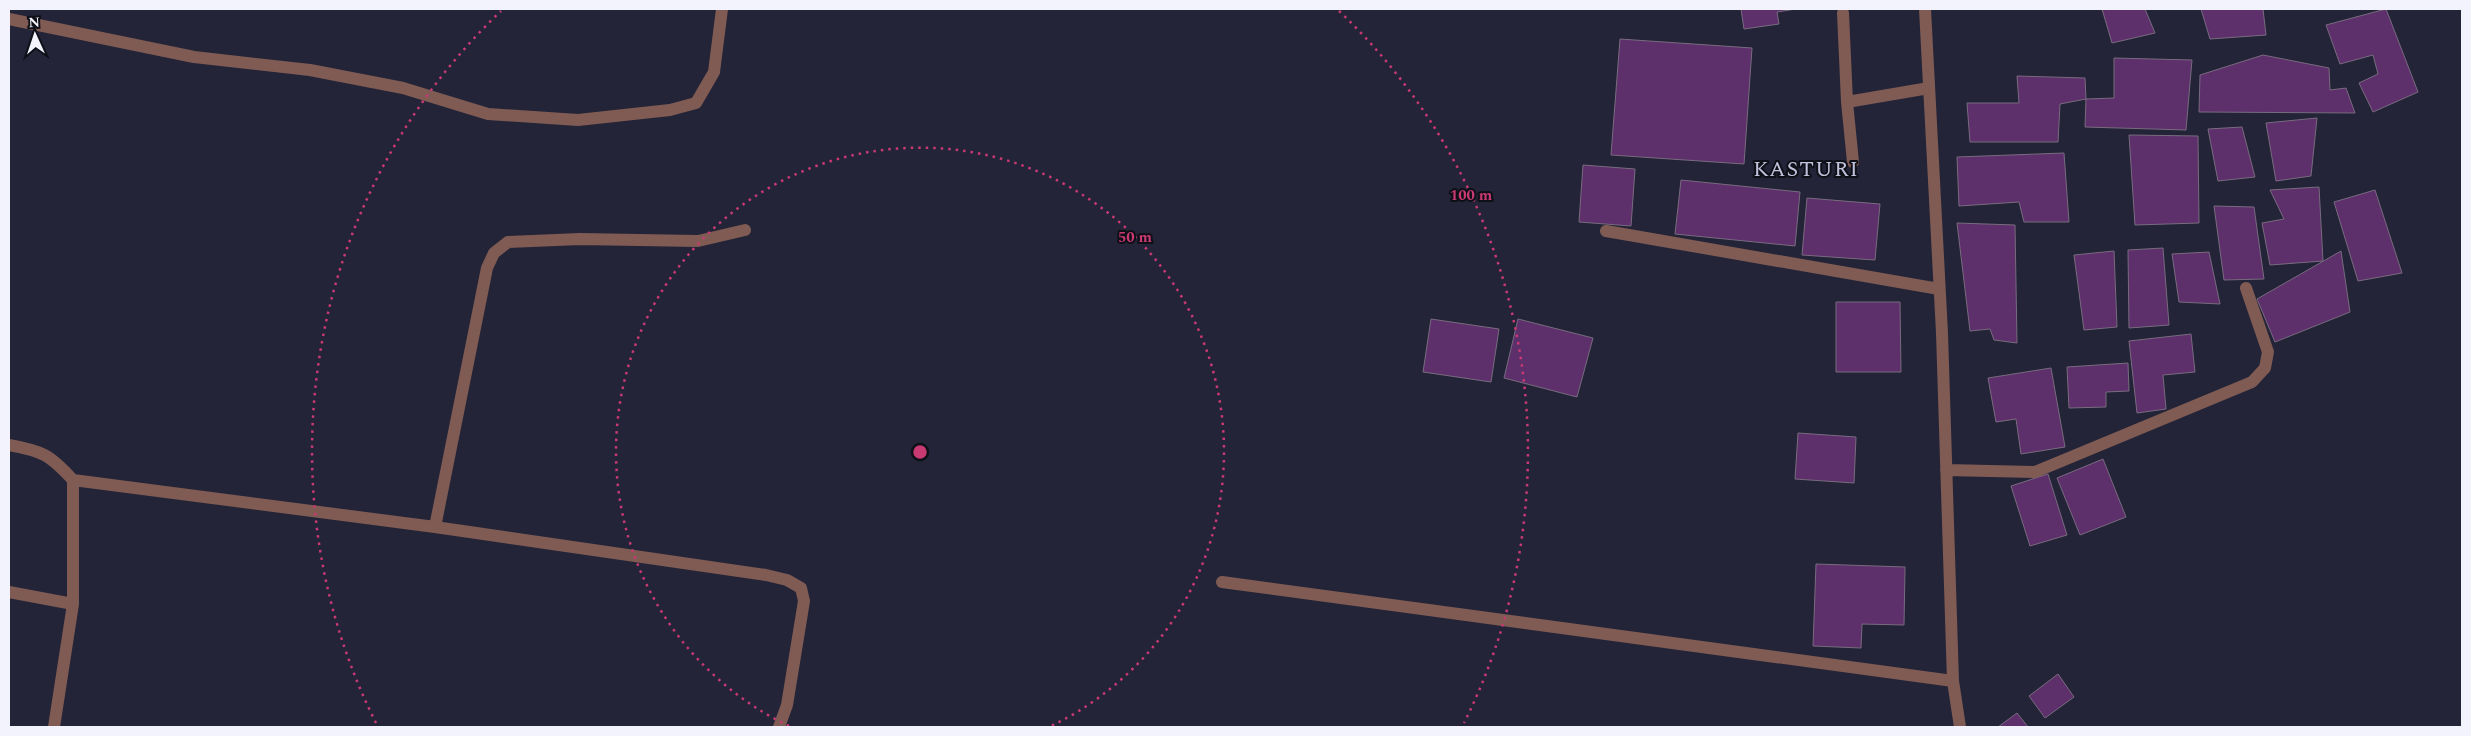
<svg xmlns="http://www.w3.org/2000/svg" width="2471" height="736" font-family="Spectral,serif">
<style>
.building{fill:#5d306c;stroke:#796b7f}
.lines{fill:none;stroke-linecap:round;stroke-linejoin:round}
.lane{stroke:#7f5b54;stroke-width:12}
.street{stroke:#7f5b54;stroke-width:12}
.ring{fill:none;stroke:#c93973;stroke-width:2.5;stroke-dasharray:2.5 5}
.labels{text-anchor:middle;stroke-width:4;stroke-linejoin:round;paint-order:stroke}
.quarter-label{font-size:22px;letter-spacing:1px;fill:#c1c3dc;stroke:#0e0f17}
.centre{fill:#c93973;stroke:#0e0f17;stroke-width:2.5}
.ring-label{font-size:15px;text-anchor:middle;font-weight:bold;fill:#c93973;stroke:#0e0f17;stroke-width:4;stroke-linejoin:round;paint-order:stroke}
</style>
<rect width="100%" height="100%" fill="#232437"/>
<path class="building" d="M1741,9H1796L1777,12L1779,24L1744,29Z
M2102,9H2145L2155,33L2112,43Z
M2201,9H2263L2266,35L2210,39Z
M2386,9L2418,92L2373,112L2359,83L2378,74L2373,55L2340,64L2326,25Z
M1620,39L1752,48L1744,164L1611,155Z
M2263,55L2329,68L2330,90L2346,88L2355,113L2199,112L2200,75Z
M2114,58L2192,60L2186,130L2085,127L2086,99L2114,98Z
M2017,76L2085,78L2086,99L2060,104L2058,142H1970L1967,103H2019Z
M2317,118L2311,176L2276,181L2266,123Z
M2242,127L2255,177L2218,181L2208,129Z
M2129,135L2198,136L2199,223L2135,225Z
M2064,153L2069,222H2024L2019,202L1959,206L1957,157Z
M1583,165L1635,169L1631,226L1579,222Z
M1681,180L1800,192L1795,246L1675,234Z
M2319,187L2323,261L2270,265L2262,223L2284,219L2270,190Z
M2375,190L2402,273L2358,281L2334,202Z
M1807,198L1880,204L1875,260L1802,255Z
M2214,206L2254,207L2264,279L2224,280Z
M1957,223L2015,225L2017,343L1994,340L1990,329L1970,331Z
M2163,248L2169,325L2129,328L2128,250Z
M2114,251L2117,327L2084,330L2074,255Z
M2341,251L2350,312L2275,342L2257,299Z
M2209,252L2220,304L2179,302L2172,254Z
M1836,302H1900L1901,372H1836Z
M1431,319L1499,329L1491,382L1423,372Z
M1518,319L1593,338L1577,397L1504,378Z
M2191,334L2195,372L2163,375L2166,409L2137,413L2129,341Z
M2128,363L2129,391L2106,392V407L2069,408L2067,367Z
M2051,368L2065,447L2021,454L2016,419L1996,422L1988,378Z
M1798,433L1856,437L1854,483L1795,479Z
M2103,459L2126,517L2080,535L2057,478Z
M2048,474L2067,535L2030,546L2011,486Z
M1816,564L1905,567L1904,625L1862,624L1861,648L1813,646Z
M2058,674L2074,697L2045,718L2029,696Z
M2017,713L2028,727H1998Z"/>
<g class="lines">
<path class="lane" d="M1843,13L1847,102L1929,88
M1847,102L1853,162"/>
<path class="street" d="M1925,9L1942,333L1953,681L1960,727
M9,19L194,57L310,70L403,88L488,114L578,120L670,110L696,103L714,72L722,9
M1606,231L1939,289
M9,445C43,451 50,455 73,480V604L54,727
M1946,470L2035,472L2252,382L2265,368L2268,352L2246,288
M73,480L435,527L766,575L787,580L801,588L804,601L787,705L779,727
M435,527L487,268L494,253L508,242L580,239L698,241L745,230
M1222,582L1953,681
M9,592L73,604"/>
</g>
<g class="ring">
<path d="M789 726A304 304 0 1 1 1051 726"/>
<path d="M376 723A608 608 0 0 1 501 11M1339 11A608 608 0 0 1 1464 723"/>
</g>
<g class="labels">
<g class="quarter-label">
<text x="1806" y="176">KASTURI</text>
</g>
</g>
<circle cx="920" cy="452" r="8" class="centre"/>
<g class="ring-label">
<text x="1471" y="200">100 m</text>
<text x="1135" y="242">50 m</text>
</g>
<rect width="2471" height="736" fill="none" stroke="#f2f3fd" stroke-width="20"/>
<g transform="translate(35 35) rotate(357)" stroke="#0e0f17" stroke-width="4" paint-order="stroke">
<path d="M0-4L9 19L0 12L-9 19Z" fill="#f2f3fd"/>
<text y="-8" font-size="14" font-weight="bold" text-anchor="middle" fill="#f2f3fd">N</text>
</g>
</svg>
